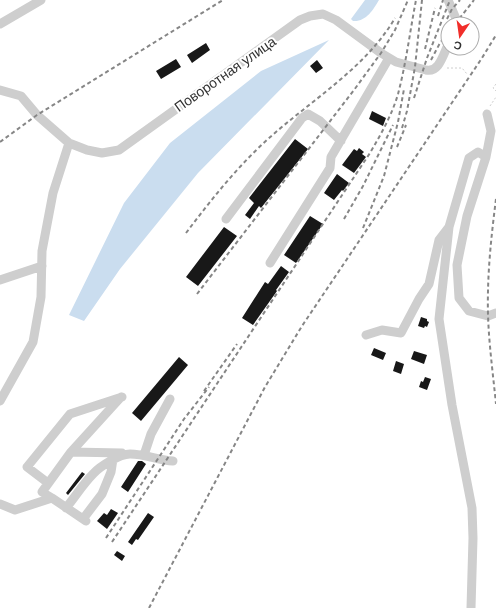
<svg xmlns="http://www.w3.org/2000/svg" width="496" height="608" font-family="Helvetica,sans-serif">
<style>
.water{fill:#caddef}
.building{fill:#181818}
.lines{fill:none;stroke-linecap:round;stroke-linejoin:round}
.path{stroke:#cecece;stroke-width:1;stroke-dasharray:2 2;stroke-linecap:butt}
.minor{stroke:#cecece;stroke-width:9}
.rail{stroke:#868686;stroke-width:2;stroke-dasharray:4 3;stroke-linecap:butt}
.labels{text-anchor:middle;stroke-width:4;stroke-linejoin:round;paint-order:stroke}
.street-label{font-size:14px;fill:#313131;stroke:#fff}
</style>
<rect width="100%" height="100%" fill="#fff"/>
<path class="water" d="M365,0H379C373,10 366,22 353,21L351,19Z
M329,40L198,173L120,269L84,321L69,315L124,203L170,143L261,71Z"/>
<path class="building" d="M206,43L210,50L192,63L187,55Z
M176,59L181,67L161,79L156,71Z
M317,60L323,68L316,73L310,66Z
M372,111L386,118L383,126L369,119Z
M295,139L308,149L261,208L259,206L250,219L245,215L254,203L249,198Z
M359,148L364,152L362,154L366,157L354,173L342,165L354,149L357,151Z
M337,174L349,183L343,191L342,190L334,200L324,193Z
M310,216L323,224L296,263L284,255Z
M224,227L237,236L198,286L186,277Z
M281,266L289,272L276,290L277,291L253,325L242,318L265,282L268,284Z
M421,317L427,319V321L429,322L427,327L425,326L424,328L418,326Z
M374,348L386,353L383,360L371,355Z
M414,351L427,355L424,364L411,359Z
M179,357L188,365L141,421L132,413Z
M396,361L404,364L401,374L393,371Z
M425,377L431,379L427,390L419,387L421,381L423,382Z
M138,461H142L146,464L128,492L121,487Z
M82,472L85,474L68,495L66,493Z
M111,509L118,513L107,529L97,521L104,513L107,515Z
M148,513L154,517L138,540L136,539L132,545L128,542Z
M117,551L125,556L122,561L114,555Z"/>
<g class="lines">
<path class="path" d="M447,68H462L467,74
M496,84L493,88L496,91
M490,106L496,97"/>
<path class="minor" d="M448,0L457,21V24
M0,24L41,0
M0,90L21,96L37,115L69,143L87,150L102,153L119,150L300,20L310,16L323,14L336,20L381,53L396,62L426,70C439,73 443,55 448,45
M486,157L491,131L487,114
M226,219L302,118L308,114L320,121L341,141
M270,263L330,168L331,157L389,58
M0,280L42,266
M366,335L382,330L401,333L419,299L429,284L439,240L449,227
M0,401L33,342L41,297L42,251L53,193L69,143
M71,452L121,397
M144,455L151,434L170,399
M48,483L27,467L70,414L122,397
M52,498L42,492L71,452L122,453
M0,504L15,510L52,498L86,521
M66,508C75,497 83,484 93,474C100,466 120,454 130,454C145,454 158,460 173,461
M83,519L102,494L111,472L113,459
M471,608L473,538L472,508L452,405L439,319L449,227L469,158L478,152L486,157L467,216L457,265L459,298L469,311L488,316L496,313"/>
<path class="rail" d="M438,16L443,0
M447,19L452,9L460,0
M455,24L474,0
M425,49L435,8
M431,60L440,43L448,33
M414,98L427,58L450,0
M402,128L407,111L415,67L422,0
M0,142L37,115L223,0
M397,147L406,125
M496,199C491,238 487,276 488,315C489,345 493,374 496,404
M344,219L363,186L393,125
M363,228L384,176L398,122L404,89
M186,233C211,200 237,167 268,139C310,101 366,68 395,18
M197,294L354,90L381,53L395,30L408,0
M204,391L237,344
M106,538L184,419L209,387
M112,542L370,153C381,134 392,115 398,94C406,64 410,31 416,0
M149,608L265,387L302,326L482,58L496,35"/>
</g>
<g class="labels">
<g class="street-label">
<text transform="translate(225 74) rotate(-35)" y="5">Поворотная улица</text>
</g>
</g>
<g transform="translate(460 36) rotate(193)"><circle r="19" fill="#ffffff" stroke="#adadad"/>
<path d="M0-3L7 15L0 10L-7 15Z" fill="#f12e2a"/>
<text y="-6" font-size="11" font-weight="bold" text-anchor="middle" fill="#313131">С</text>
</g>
</svg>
